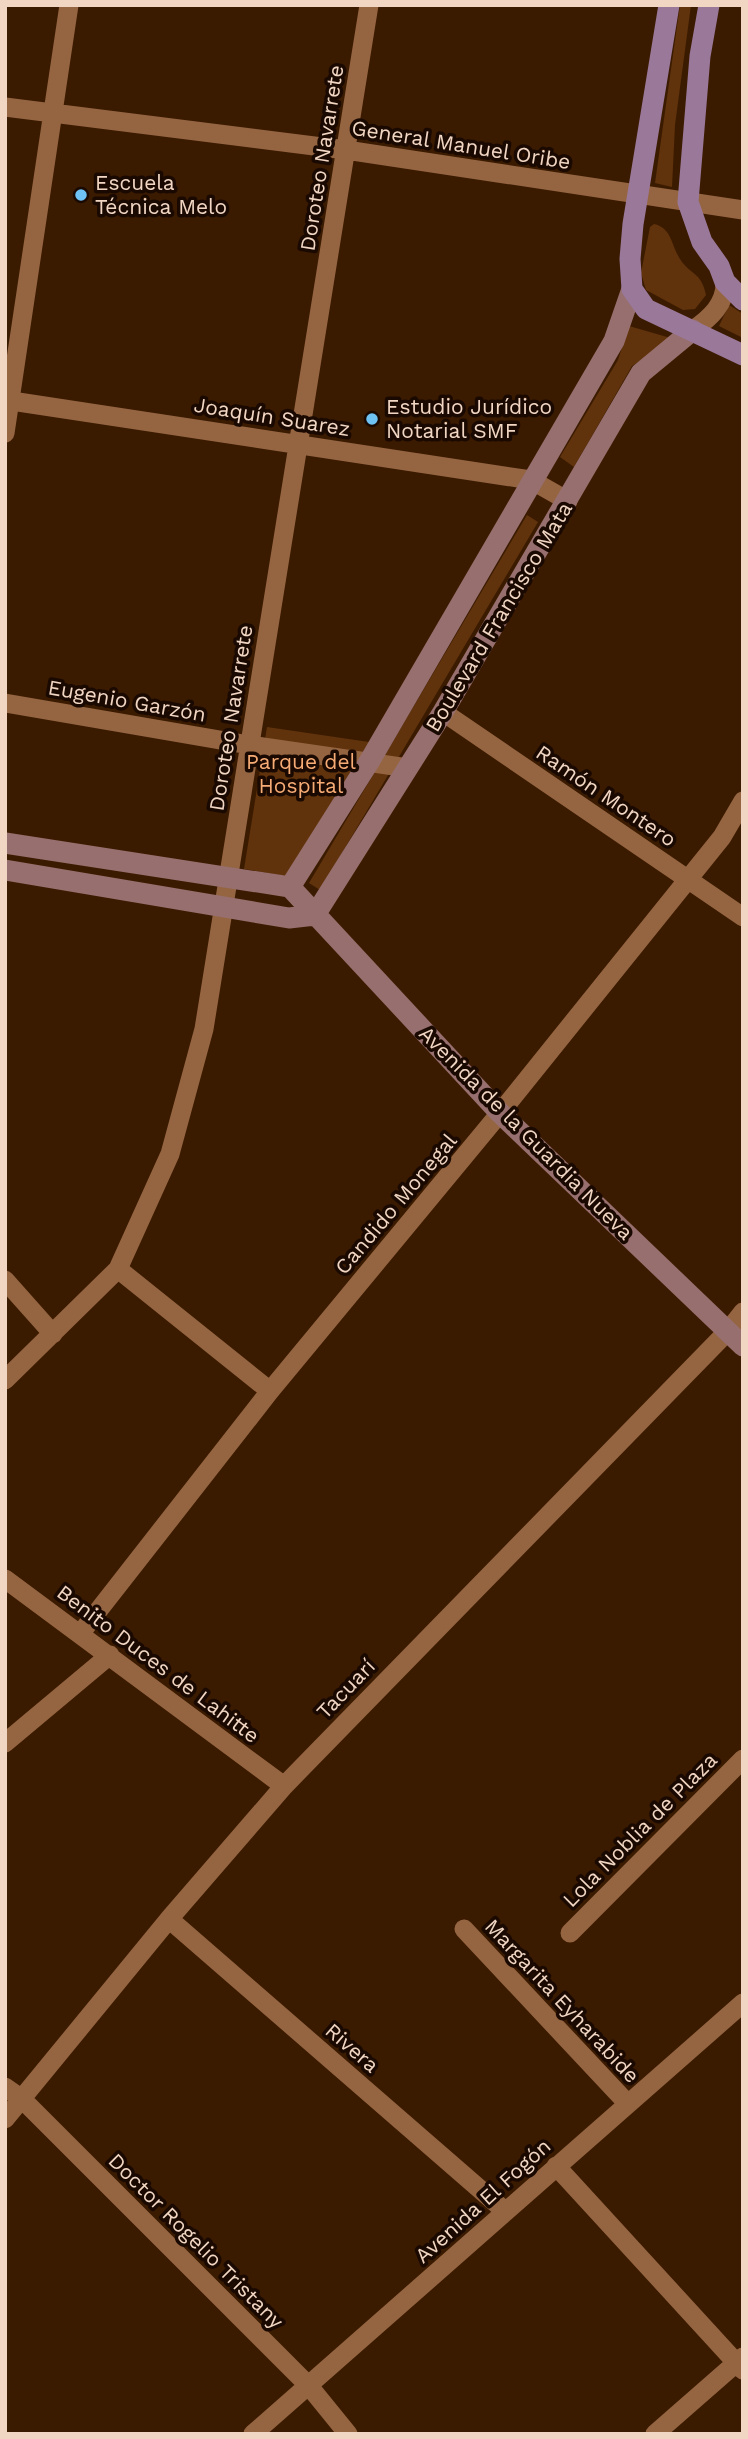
<svg xmlns="http://www.w3.org/2000/svg" width="748" height="2439" font-family="'Work Sans',sans-serif">
<style>
.green{fill:#60330c}
.lines{fill:none;stroke-linecap:round;stroke-linejoin:round}
.street{stroke:#956542;stroke-width:19}
.secondary{stroke:#976f6e;stroke-width:21}
.primary{stroke:#9a789a;stroke-width:21}
.poi-dot{fill:#6fc2f4;stroke:#1a0900;stroke-width:2.5}
.labels{text-anchor:middle;stroke-width:7;stroke-linejoin:round;paint-order:stroke}
.street-label{font-size:21px;fill:#f1d6c3;stroke:#1a0900}
.poi-label{font-size:21px;fill:#f1d6c3;stroke:#1a0900;text-anchor:start}
.park-label{font-size:21px;fill:#f7ac75;stroke:#1a0900}
</style>
<rect width="100%" height="100%" fill="#3b1b00"/>
<path class="green" d="M680,5H691L675,125L672,187L655,183Z
M654,224C672,228 671,245 680,259C691,276 701,271 706,295L695,309L683,310L646,290L641,273L650,227Z
M729,305L743,314V338L719,326Z
M629,326L674,339L632,366L574,467L560,457L618,360Z
M527,515L538,522L320,890L309,883Z
M267,727L369,742L286,876L244,869Z"/>
<g class="lines">
<path class="street" d="M5,107L346,150L743,210
M693,330C710,318 726,304 725,282
M5,400L531,480L568,501
M5,433L69,5
M5,703L249,745L408,768
M443,712L743,917
M118,1269L270,1391
M5,1280L53,1334
M5,1380L118,1269L170,1154L204,1029L369,5
M5,1579L284,1786
M80,1634L270,1391L500,1113L722,837L743,801
M5,1743L110,1655
M169,1919L505,2211
M464,1929L628,2104
M570,1933L743,1759
M5,2087L22,2099L309,2386L348,2434
M5,2119L169,1919L284,1786L728,1331L743,1312
M556,2166L743,2370
M253,2434L743,2003
M655,2434L743,2357"/>
<path class="secondary" d="M5,843L290,887L500,1113L743,1346
M5,870L289,918L315,915
M290,887L369,762L614,341L632,289
M315,915L443,712L641,373L693,330"/>
<path class="primary" d="M669,5L633,224L630,259L632,289L646,309L743,355
M709,5L700,56L688,202L702,242L719,266L725,282L743,300"/>
</g>
<g class="poi-dot">
<circle cx="81" cy="195" r="7"/>
<circle cx="372" cy="419" r="7"/>
</g>
<g class="labels">
<g class="street-label">
<text transform="translate(461 145) rotate(9)" y="7">General Manuel Oribe</text>
<text transform="translate(322 158) rotate(-81)" y="7">Doroteo Navarrete</text>
<text transform="translate(272 417) rotate(9)" y="7">Joaquín Suarez</text>
<text transform="translate(499 617) rotate(-59)" y="7">Boulevard Francisco Mata</text>
<text transform="translate(127 701) rotate(10)" y="7">Eugenio Garzón</text>
<text transform="translate(231 718) rotate(-81)" y="7">Doroteo Navarrete</text>
<text transform="translate(606 796) rotate(34)" y="7">Ramón Montero</text>
<text transform="translate(526 1133) rotate(45)" y="7">Avenida de la Guardia Nueva</text>
<text transform="translate(396 1204) rotate(-50)" y="7">Candido Monegal</text>
<text transform="translate(158 1664) rotate(37)" y="7">Benito Duces de Lahitte</text>
<text transform="translate(346 1689) rotate(-46)" y="7">Tacuarí</text>
<text transform="translate(640 1830) rotate(-45)" y="7">Lola Noblia de Plaza</text>
<text transform="translate(562 2001) rotate(47)" y="7">Margarita Eyharabide</text>
<text transform="translate(352 2048) rotate(41)" y="7">Rivera</text>
<text transform="translate(483 2201) rotate(-42)" y="7">Avenida El Fogón</text>
<text transform="translate(196 2241) rotate(45)" y="7">Doctor Rogelio Tristany</text>
</g>
<g class="poi-label">
<text x="95" y="190">Escuela<tspan x="95" dy="24">Técnica Melo</tspan></text>
<text x="386" y="414">Estudio Jurídico<tspan x="386" dy="24">Notarial SMF</tspan></text>
</g>
<g class="park-label">
<text x="301" y="769">Parque del<tspan x="301" dy="24">Hospital</tspan></text>
</g>
</g>
<rect width="748" height="2439" fill="none" stroke="#f1d6c3" stroke-width="14"/>
</svg>
